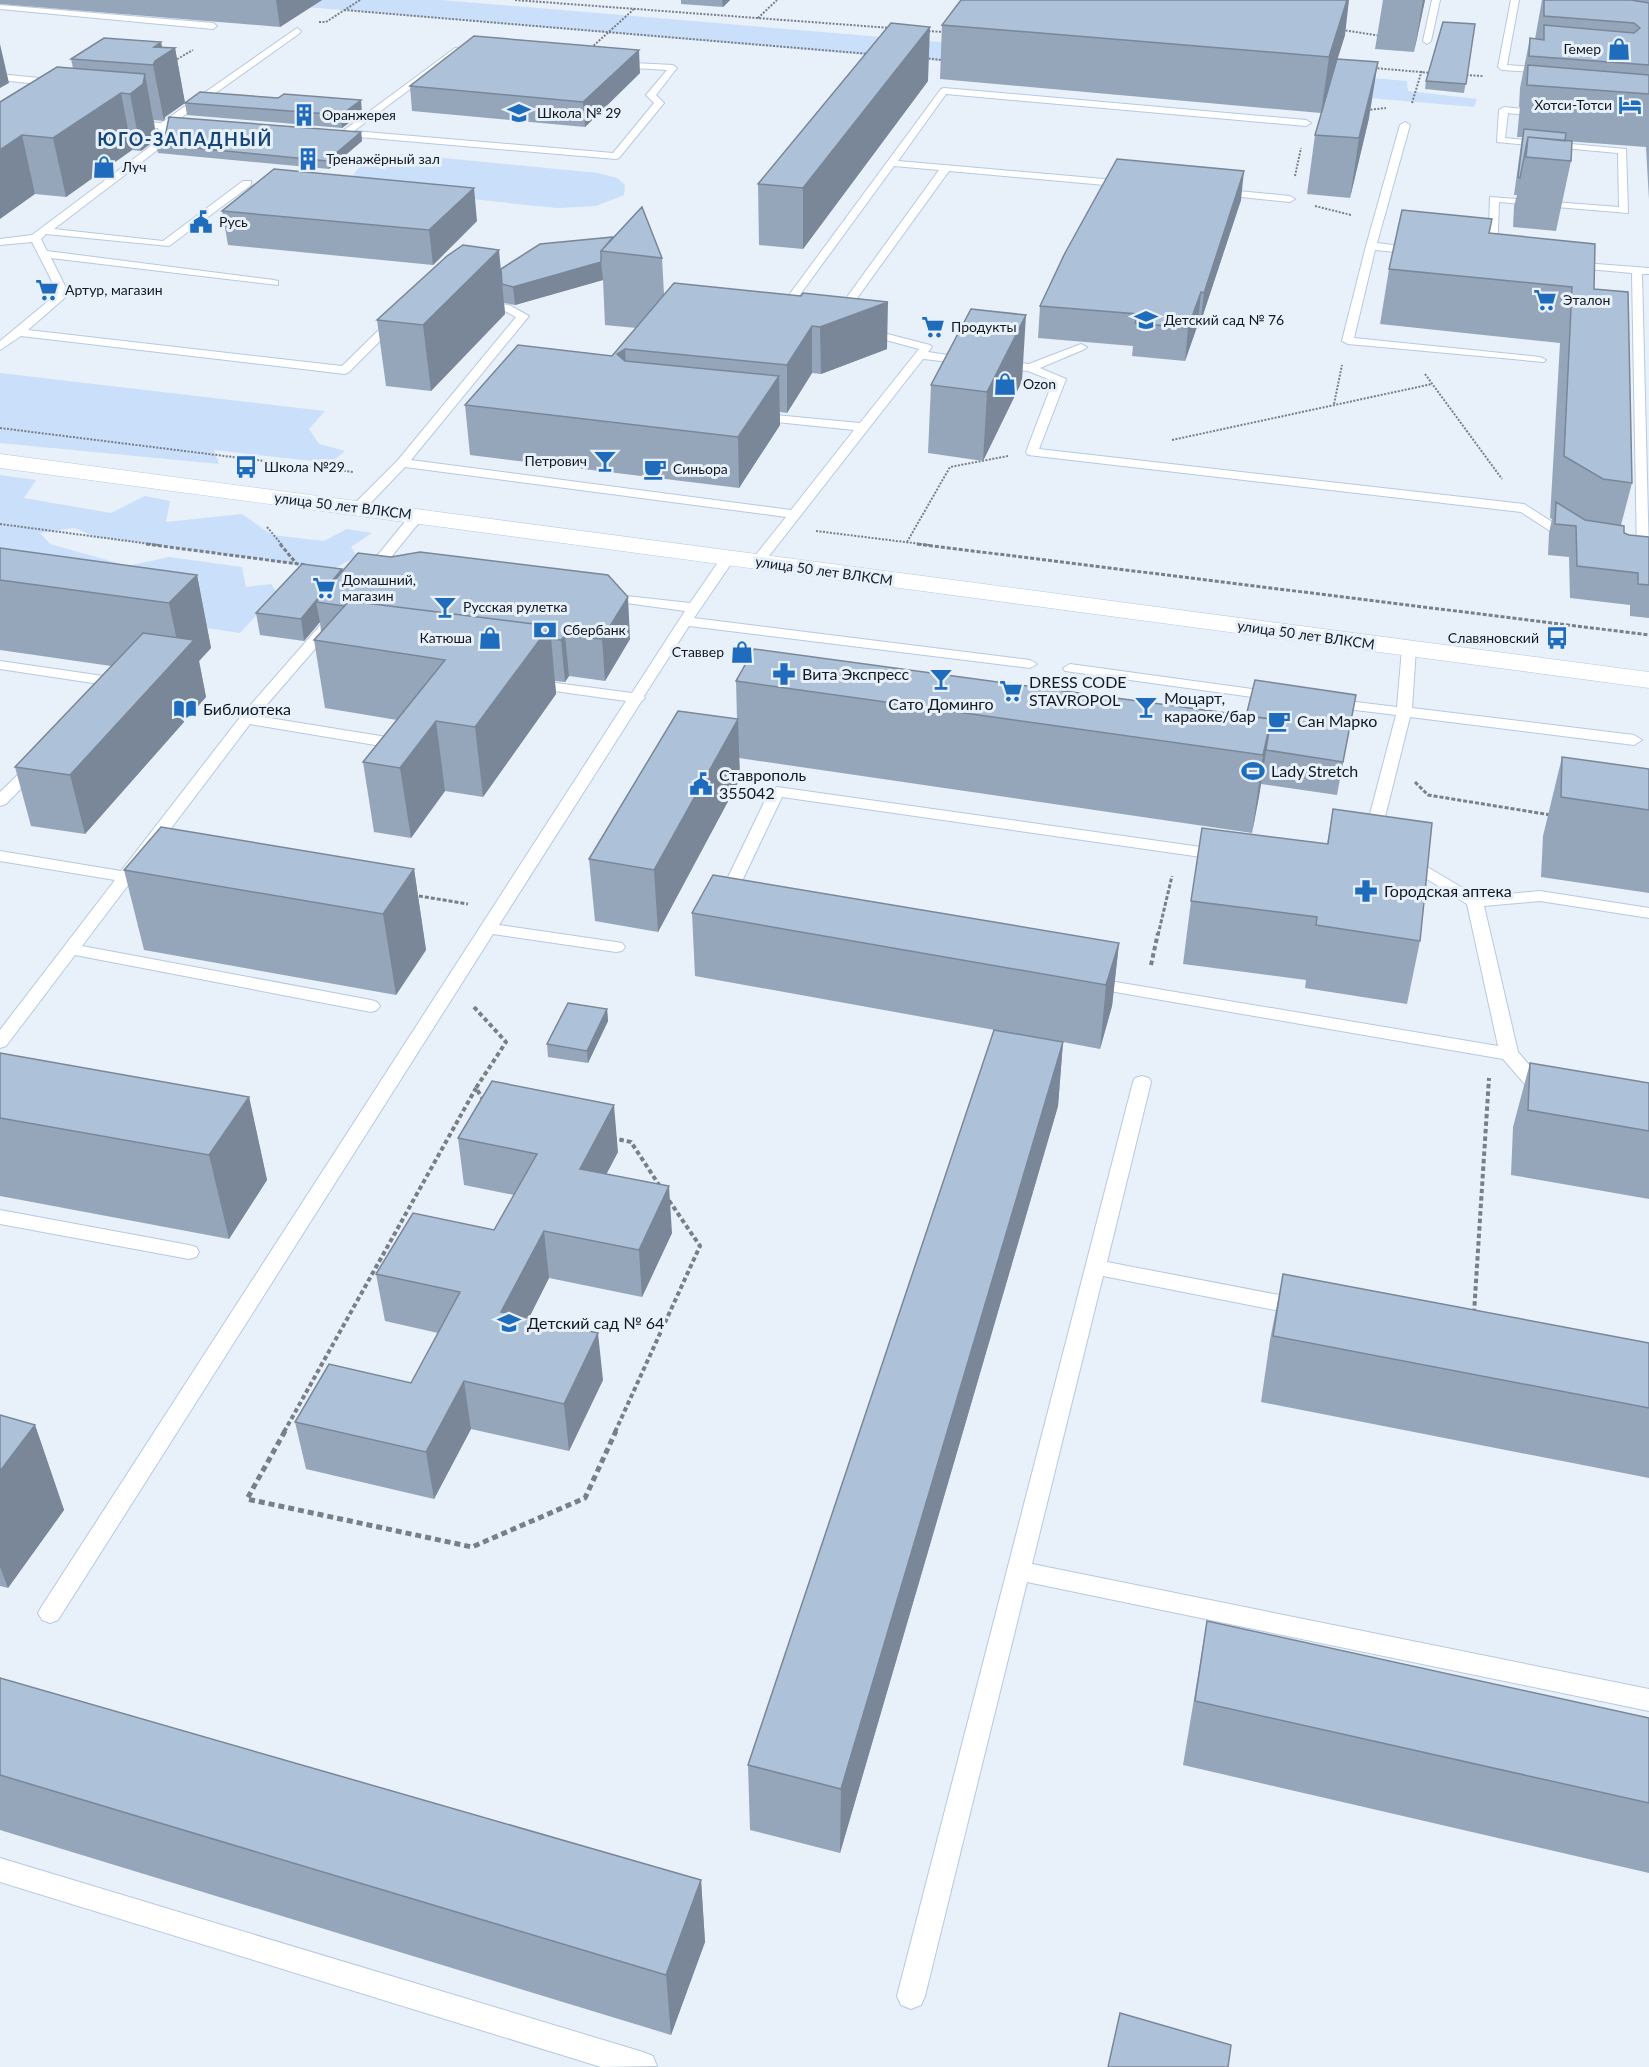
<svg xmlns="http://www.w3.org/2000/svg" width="1649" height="2067" font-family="Lato,sans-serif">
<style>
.green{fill:#cadff9}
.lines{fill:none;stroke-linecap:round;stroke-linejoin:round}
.service-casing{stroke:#b5c9e2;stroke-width:2}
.tertiary-casing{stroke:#b5c9e2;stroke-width:1}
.path-far3{stroke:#787f89;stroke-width:2;stroke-dasharray:2 1.5;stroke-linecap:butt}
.path-far2{stroke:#787f89;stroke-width:3;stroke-dasharray:4 2;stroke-linecap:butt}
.path-far1{stroke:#787f89;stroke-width:4;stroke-dasharray:4.5 3;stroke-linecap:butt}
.path{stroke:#787f89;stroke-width:5;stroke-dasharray:6 4;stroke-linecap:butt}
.service{fill:#fff;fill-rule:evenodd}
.tertiary{fill:#fff;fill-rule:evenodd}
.wall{fill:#95a6bb}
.shaded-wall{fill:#798798}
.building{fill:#adc1d9;stroke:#798798;stroke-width:1.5}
.labels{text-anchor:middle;stroke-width:6;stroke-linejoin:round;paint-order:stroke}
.far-poi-label{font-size:14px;fill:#121922;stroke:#e8f0fa;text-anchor:start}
.far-street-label{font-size:14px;fill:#121922;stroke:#e8f0fa}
.poi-label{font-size:16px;fill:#121922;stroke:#e8f0fa;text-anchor:start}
.far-district-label{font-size:18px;font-weight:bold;letter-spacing:1.5px;fill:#164679;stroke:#e8f0fa}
</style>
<rect width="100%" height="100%" fill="#e8f0fa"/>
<path class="green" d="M225,0H441L1407,81L1408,91L1477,99L1474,107Z
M402,154L598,173L617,178L625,185L624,195L596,206L557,208L375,189L352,178C360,159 384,157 402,154Z
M0,373L325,411L309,429L319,444L345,451L330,463L214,450L219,464L0,443Z
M0,475L36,480L24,498L111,513L145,496L170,501L166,522L242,514L272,535L324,541L347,529L372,533L351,547L357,556L334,569L97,537L74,528L40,533L50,544L128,566L169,557L242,567L246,587L271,584L277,593L240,633L0,597Z"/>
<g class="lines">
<g class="service-casing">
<path id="service" d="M1432,0H1440L1431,41L1427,44L1423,41Z
M1511,0H1519L1507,65L1548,68L1552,71L1551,73L1502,70L1498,67Z
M0,5L213,23L217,26L213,29L0,9Z
M297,28L301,31L300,33L168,127L164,145L54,229L163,241L243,181H251V185L169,246L46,234L41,239L47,251L274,280L278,281V285L51,258L69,294L28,330L342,366L392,317H400V321L349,372L345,374L21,336L0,350V341L58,293L32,242L0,245V239L32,235L156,142L158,128L130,126L127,125V121L161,123Z
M455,48L478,50L482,53L478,56L457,54L354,131L613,153L654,103L646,95L667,70L616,67L612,64L613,62L673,65L677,68L656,95L664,103L619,158L616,159L336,135V131H343Z
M0,74L58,80L62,83L58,86L0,80Z
M944,88L1306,120L1311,123L1306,126L946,94L898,161L1127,181L1132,184L1127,187L949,171L842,319H834V315L939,170L894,166L799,296L816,307V311H808L789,299V295L941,89Z
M1504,107L1544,111L1549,114L1544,117L1508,113L1505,138L1626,149L1628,213L1499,202L1497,256L1496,258H1488L1490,197L1619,207L1618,153L1497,142L1499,110Z
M1405,122L1410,125L1377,243L1417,248L1422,251L1417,254L1375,250L1354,338L1540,357L1546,360L1544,362L1348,344L1342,341L1366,246L1400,125Z
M1217,189L1290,196L1295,199L1290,202L1213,194L1212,192Z
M1570,262L1649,268V274H1642L1649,558H1639L1637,555L1632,273L1566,267L1565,265Z
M481,302L509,305L529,316L411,460L791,510L854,430L757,420L751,416L753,413L860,423L919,349L860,333L858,331L864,328L930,345L932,347L928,352L969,358L975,361L969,364L923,359L762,565L757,566L750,562L786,517L405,467L362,512H352L350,509L352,506L398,460L516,317L503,310L477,307V303Z
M1081,344L1087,347L1085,349L1040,368L1066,379L1039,449L1524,504L1579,539L1572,543L1567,542L1521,512L1028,455L1026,452L1053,381L1028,371L999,367L993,364L999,361L1029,364Z
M417,512L422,513L424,516L422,519L374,578H364L362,575L364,572L412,513Z
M728,554L735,558L694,618L1030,660L1037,664L1030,668L689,626L644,696L645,698L641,702L499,925L616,942L622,943L625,947L622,951L616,952L493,934L58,1620L50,1623L42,1620L38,1613L42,1606L626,701L533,688L526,684L533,680L632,693L685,611L604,600L597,596L599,593L690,603L723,555Z
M329,620L336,624L334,627L257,716L399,739L404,741L407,744L404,747L399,749L250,724L82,946L371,1000L377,1002L380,1006L377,1010L371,1012L75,955L6,1046L0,1048V1030L115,880L0,861V851L121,871L241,716L324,621Z
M1409,645L1416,649L1412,708L1634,735L1642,740L1634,745L1410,717L1380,837L1372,842L1366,840L1364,837L1396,715L1331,707L1324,703L1331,699L1397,707L1402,649Z
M0,661L117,678L124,682C120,689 116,691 108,689L106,685L0,669Z
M1070,664L1274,692L1281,696L1274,700L1065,671L1063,668Z
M37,759L42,761L45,764L42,767L6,804L0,806V792L32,761Z
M777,787L1222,850L1230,855L1222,860L782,797L733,900L725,905L719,904L717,900L769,792Z
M1407,855L1478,897L1540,891L1649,908V918L1540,901L1484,906L1518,1052L1549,1088L1551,1092L1549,1096L1542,1098L1535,1096L1503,1059L1092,988L1086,987L1083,983L1086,979L1092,978L1498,1046L1467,904L1401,863L1399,860Z
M1142,1076L1149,1078L1151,1082L1107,1262L1300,1299L1307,1302L1310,1307L1307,1312L1300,1315L1103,1276L1032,1564L1649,1689V1711L1027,1582L925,1996L921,2005L911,2009L901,2005L897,1996L1133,1082L1135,1078Z
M0,1210L189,1245L196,1247L199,1252L196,1257L189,1259L0,1224Z
M0,1858L643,2052L653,2056L657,2066L601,2067L0,1882Z"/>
</g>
<g class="tertiary-casing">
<path id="tertiary" d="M0,454L1649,672V688L0,468Z"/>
</g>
<path class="path-far3" d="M515,0L891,28
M344,10L870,54
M758,18L777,0
M319,22H326L360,0
M1342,30L1382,36
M925,31L945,32
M591,48L634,9
M925,58L942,60
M174,61L193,50
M1374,68L1432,73
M1463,75L1483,76
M1412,103L1422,70
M1367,110L1386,108
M1295,176L1301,148
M1315,206L1351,215
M1425,374L1502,479
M1334,404L1342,365
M0,428L353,472
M1172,440L1432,384
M0,524L158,545
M267,527L282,545
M816,531L929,545
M907,542L950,467L1008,456"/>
<path class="path-far2" d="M146,544L306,565
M280,544L296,563
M917,544L1649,635
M1415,782L1428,795L1551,815
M413,895L468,904
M1158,935L1172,876"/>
<path class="path-far1" d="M1151,965L1158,933
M474,1007L506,1042L476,1088L484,1101
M612,1138L631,1142L661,1188
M1474,1313L1489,1078
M284,1432L476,1088
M615,1432L700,1246L668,1199"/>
<path class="path" d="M285,1431L247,1499L472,1547L585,1498L616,1431"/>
<use href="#service" class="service"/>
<use href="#tertiary" class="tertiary"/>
</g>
<path class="wall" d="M0,0H322L280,27L0,4Z
M681,0H730L723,7L681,4Z
M1383,0H1425L1414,52L1375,49Z
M1542,0H1649V200L1646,147L1565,141L1571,161L1556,231L1513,227L1514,206L1517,195H1514L1522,137H1517L1519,116L1520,107H1519L1520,88L1530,38L1535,39Z
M1475,24L1464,93L1425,89L1426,81Z
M942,25L1345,35L1337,59L1369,118L1350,198L1307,194L1315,135L1330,81L1321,113L940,79Z
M162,47L175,48L185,103L165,117L164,121L154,120L155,130L154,141L141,151L132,150L66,197L35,194L0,102L73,68L71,59Z
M640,73L585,127L412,111L410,86Z
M928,81L803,249L759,245L758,184Z
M278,98L362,113L342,128L187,115L185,103Z
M361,132L362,141L329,169L158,153L156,144Z
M1241,200L1200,324H1198L1185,361L1132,356L1133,346L1038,338L1040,306Z
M222,211L477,221L433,265L228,245Z
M1489,233L1594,289L1632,483L1621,525L1624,533L1629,535L1649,537V618L1630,616V605L1570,598L1569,557L1548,555L1549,533L1552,519L1550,518L1560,343L1380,324L1389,269Z
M540,244L662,258L664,294L801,296L887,349L821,374L812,373L787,413L780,412V425L739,488L470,455L465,405L612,356L636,328L605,325L603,280L515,305L504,303L505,314L431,391L386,386L377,320L501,269Z
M1022,381L983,461L928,453L931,385Z
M0,548L197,575L211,648L199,661L206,697L85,834L31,826L15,767L111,666L0,650Z
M342,569V571L630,639L605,681L569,676L565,682L555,681L556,694L483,797L445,791L411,838L374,832L363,762L397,720L325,708L314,640L321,632L320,622L304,641L260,635L256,613Z
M736,681L1246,716L1356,695L1337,795L1261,784L1252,833L739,758L740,779L658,932L595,921L589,859L737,719Z
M1562,757L1649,769V893L1541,877L1543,836Z
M1333,809L1420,941L1407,1004L1305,988L1306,980L1183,964L1191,901L1327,844Z
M414,869L426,950L396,995L144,950L124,870Z
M692,913L1119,943L1112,1006L1100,1049L1063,1042L1058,1106L840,1853L750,1830L748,1765L1017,1034L695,976Z
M607,1009L608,1021L588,1063L548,1057L547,1044Z
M0,1053L249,1097L267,1180L229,1239L0,1196Z
M1530,1063L1649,1083V1199L1511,1175L1513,1127Z
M458,1138L618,1152L606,1174L672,1233L642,1297L549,1278L529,1318L603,1380L569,1451L471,1429L434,1499L306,1469L295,1422L411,1383L438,1333L385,1321L376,1274L494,1230L514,1195L464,1185Z
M1283,1274L1649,1343V1478L1261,1402L1270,1340Z
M0,1415L35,1425L64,1510L8,1588L0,1586Z
M1207,1621L1649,1718V1873L1183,1765Z
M0,1678L701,1880L705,1942L671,2035L0,1830Z"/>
<path class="shaded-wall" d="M276,0H322L280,27Z
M722,0H730L723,7Z
M1347,0H1349L1345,35L1321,113L1329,57Z
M1423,0H1425L1414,52Z
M930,27L928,81L803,249V188Z
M161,42L164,55L175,48L185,103L165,117L164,121L153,65L154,47Z
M0,44L9,83L0,88Z
M639,50L640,73L585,127L583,102Z
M1378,62L1369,118L1350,198L1359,138Z
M145,74L155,130L154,141L141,151L130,94Z
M121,93L132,150L66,197L53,138Z
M361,100L362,113L342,128L341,115Z
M361,132L362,141L329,169L327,161Z
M22,135L35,194L0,219V150Z
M1244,171L1241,200L1200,324L1204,293Z
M474,188L477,221L433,265L429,230Z
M499,250L505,314L431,391L423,325Z
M601,262L603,280L515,305L513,287Z
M1201,292L1198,324L1185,361L1188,328Z
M888,302L887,349L821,374L820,327Z
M1026,315L1022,381L983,461L987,392Z
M812,326V373L787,413V365Z
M625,349L628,397L617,354Z
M779,376L780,425L739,488L738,437Z
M342,569L345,591L316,602L320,622L304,641L301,619Z
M197,575L211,648L199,661L206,697L85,834L70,775L180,655L169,603Z
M628,597L630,639L605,681L602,639Z
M550,626L556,694L483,797L475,727Z
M565,635L569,676L565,682L561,640Z
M738,719L740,779L658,932L654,870Z
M1271,719L1259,797L1252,833L1263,755Z
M436,721L445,791L411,838L400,768Z
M414,869L426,950L396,995L383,914Z
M1119,943L1112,1006L1100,1049L1106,985Z
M607,1009L608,1021L588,1063L587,1051Z
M1063,1042L1058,1106L840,1853L841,1789Z
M249,1097L267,1180L229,1239L209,1155Z
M614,1105L618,1152L585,1215L580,1169Z
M669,1186L672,1233L642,1297L639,1250Z
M544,1231L549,1278L508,1359L501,1312Z
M598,1333L603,1380L569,1451L564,1404Z
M464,1381L471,1429L434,1499L426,1452Z
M35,1425L64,1510L8,1588L0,1567V1471Z
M701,1880L705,1942L671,2035L666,1975Z"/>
<path class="building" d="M961,0H1347L1329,57L942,25Z
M1544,0H1631L1649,3V65L1529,56L1530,38L1544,40V25L1634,33L1640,28L1634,23L1544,16Z
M1443,22L1475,24L1466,84L1426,81Z
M891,23L930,27L803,188L758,184Z
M474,36L639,50L583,102L410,86Z
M104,38L161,42L154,47L175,48L155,61L153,65L71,59Z
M1337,59L1378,62L1359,138L1315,135Z
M1528,65L1649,75V94L1527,85Z
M57,67L145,74L143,84L130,94L121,93L53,138L22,135L0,150V102Z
M200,92L278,98L284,94L361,100L341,115L185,103Z
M169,117L361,132L327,161L156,144L165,137Z
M1524,129L1566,133L1565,141L1528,137L1520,178L1518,177Z
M1528,137L1572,141L1571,161L1526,157Z
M1117,159L1244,171L1204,293L1201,292L1188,328L1135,323L1138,314L1040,306L1065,253Z
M274,169L474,188L429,230L222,211Z
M642,207L662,258L601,251Z
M1402,210L1492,219L1489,233L1595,244L1594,289L1628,292L1632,483L1603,479L1564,456L1572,287L1389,269Z
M613,237L601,251V262L513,287L502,284L501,269L540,244Z
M463,245L499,250L423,325L377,320L447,256Z
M674,283L801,296L803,293L888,302L820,327L812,326L787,365L625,349L617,354L625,361L779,376L738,437L465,405L518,345L612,356Z
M971,309L1026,315L987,392L931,385Z
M1556,502L1585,520L1624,526V533L1629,535L1649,537V585L1638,584V573L1577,566L1576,526L1555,524Z
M0,548L197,575L169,603L0,580Z
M420,552L608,575L628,597L602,639L565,635L561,640L551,639L550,626L349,601L344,606L316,602L358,553L391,557Z
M302,564L342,569L301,619L256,613Z
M349,601L550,626L475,727L436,721L400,768L363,762L445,660L314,640Z
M143,633L194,640L70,775L15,767Z
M754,649L1271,719L1263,755L736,681Z
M1255,680L1356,695L1343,762L1266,750L1271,719L1246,716Z
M678,711L738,719L654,870L589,859Z
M1562,757L1649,769V810L1561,797Z
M1333,809L1432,823L1420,941L1316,925L1317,917L1191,901L1202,828L1328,844Z
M161,827L414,869L383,914L124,870Z
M713,875L1119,943L1106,985L692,913Z
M568,1003L607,1009L587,1051L547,1044Z
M994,1030L1063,1042L841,1789L748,1765Z
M0,1053L249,1097L209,1155L0,1118Z
M1530,1063L1649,1083V1131L1528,1110Z
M492,1081L614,1105L580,1169L669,1186L639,1250L544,1231L501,1312L598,1333L564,1404L464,1381L426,1452L295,1422L329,1364L411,1383L460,1292L376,1274L413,1213L494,1230L537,1154L458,1138Z
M1283,1274L1649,1343V1408L1273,1336Z
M0,1415L35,1425L0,1471Z
M1207,1621L1649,1718V1803L1195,1701Z
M0,1678L701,1880L666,1975L0,1775Z
M1120,2013L1231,2045L1228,2067H1108Z"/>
<defs>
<g id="shop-bare" transform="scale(1.8)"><path d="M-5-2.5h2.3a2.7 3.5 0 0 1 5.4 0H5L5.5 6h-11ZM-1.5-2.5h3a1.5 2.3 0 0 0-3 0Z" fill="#1e6cbb" stroke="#e8f0fa" stroke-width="2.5" paint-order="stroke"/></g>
<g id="hotel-bare" transform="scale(1.8)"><path d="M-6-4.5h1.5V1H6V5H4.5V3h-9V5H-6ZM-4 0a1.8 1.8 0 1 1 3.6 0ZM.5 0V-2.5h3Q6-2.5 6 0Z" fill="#1e6cbb" stroke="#e8f0fa" stroke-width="2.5" paint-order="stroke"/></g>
<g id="school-bare" transform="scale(1.8)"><path d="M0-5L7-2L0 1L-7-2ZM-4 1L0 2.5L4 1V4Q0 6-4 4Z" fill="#1e6cbb" stroke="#e8f0fa" stroke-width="2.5" paint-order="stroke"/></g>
<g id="building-bare" transform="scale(1.8)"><path d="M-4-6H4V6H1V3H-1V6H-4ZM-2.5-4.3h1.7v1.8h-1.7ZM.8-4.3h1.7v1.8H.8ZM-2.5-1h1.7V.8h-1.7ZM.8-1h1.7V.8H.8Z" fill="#1e6cbb" stroke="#e8f0fa" stroke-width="2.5" paint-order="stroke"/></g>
<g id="civic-bare" transform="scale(1.8)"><path d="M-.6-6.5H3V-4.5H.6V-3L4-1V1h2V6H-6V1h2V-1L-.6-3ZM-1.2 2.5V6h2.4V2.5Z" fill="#1e6cbb" stroke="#e8f0fa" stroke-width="2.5" paint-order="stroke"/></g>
<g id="supermarket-bare" transform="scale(1.8)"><path d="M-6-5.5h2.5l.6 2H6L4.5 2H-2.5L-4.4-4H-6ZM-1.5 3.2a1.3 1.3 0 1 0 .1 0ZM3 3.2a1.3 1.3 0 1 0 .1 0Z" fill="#1e6cbb" stroke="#e8f0fa" stroke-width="2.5" paint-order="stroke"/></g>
<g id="bar-bare" transform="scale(1.8)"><path d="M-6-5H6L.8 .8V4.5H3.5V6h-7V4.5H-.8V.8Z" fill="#1e6cbb" stroke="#e8f0fa" stroke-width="2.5" paint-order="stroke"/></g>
<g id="bus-bare" transform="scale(1.8)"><path d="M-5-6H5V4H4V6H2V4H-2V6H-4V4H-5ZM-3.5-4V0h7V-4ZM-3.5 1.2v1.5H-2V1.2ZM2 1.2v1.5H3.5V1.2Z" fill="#1e6cbb" stroke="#e8f0fa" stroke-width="2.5" paint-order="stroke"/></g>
<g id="cafe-bare" transform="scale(1.8)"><path d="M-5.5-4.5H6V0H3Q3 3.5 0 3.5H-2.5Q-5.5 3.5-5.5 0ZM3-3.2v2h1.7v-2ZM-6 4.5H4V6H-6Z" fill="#1e6cbb" stroke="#e8f0fa" stroke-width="2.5" paint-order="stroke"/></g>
<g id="bank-bare" transform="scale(1.8)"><path d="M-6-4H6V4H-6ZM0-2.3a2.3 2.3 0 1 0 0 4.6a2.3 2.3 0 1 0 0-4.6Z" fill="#1e6cbb" stroke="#e8f0fa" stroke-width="2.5" paint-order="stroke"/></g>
<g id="pharmacy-bare" transform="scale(1.8)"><path d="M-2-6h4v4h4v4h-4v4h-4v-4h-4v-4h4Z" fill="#1e6cbb" stroke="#e8f0fa" stroke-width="2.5" paint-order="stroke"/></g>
<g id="library-bare" transform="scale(1.8)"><path d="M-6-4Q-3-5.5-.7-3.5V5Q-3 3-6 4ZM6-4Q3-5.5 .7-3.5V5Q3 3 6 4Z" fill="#1e6cbb" stroke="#e8f0fa" stroke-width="2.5" paint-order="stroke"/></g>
<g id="stadium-bare" transform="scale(1.8)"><path d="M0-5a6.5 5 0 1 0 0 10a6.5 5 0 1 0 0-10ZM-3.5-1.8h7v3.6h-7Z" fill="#1e6cbb" stroke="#e8f0fa" stroke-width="2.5" paint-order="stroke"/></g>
</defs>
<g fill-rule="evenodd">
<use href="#shop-bare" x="1619" y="49"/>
<use href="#hotel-bare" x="1630" y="105"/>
<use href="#school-bare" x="519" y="113"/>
<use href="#building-bare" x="304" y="115"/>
<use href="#building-bare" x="308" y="159"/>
<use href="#shop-bare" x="104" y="167"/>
<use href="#civic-bare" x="201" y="222"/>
<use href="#supermarket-bare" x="47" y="290"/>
<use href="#supermarket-bare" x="1545" y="300"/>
<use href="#school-bare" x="1146" y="320"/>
<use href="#supermarket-bare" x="933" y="327"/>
<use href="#shop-bare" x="1005" y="384"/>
<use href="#bar-bare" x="605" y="461"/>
<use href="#bus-bare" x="246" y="467"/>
<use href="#cafe-bare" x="655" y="469"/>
<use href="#supermarket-bare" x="324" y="588"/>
<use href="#bar-bare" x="445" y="607"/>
<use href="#bank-bare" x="545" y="630"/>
<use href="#shop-bare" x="490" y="638"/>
<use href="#bus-bare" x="1557" y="638"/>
<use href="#shop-bare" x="742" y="652"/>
<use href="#pharmacy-bare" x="784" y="674"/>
<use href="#bar-bare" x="941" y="679"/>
<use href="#supermarket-bare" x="1011" y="691"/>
<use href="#bar-bare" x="1146" y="707"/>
<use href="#library-bare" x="185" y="709"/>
<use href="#cafe-bare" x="1279" y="721"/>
<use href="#stadium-bare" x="1253" y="771"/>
<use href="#civic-bare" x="701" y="784"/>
<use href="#pharmacy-bare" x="1366" y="891"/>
<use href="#school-bare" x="509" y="1323"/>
</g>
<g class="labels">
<g class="far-poi-label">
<text x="1601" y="54" text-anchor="end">Гемер</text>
<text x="1612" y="110" text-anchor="end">Хотси-Тотси</text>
<text x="537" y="118">Школа № 29</text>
<text x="322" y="120">Оранжерея</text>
<text x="326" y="164">Тренажёрный зал</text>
<text x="122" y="172">Луч</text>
<text x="219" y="227">Русь</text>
<text x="65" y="295">Артур, магазин</text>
<text x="1563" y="305">Эталон</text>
<text x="1164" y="325">Детский сад № 76</text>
<text x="951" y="332">Продукты</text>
<text x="1023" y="389">Ozon</text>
<text x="587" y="466" text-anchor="end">Петрович</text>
<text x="264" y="472">Школа №29</text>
<text x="673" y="474">Синьора</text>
<text x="342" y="585">Домашний,<tspan x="342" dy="16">магазин</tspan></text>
<text x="463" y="612">Русская рулетка</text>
<text x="563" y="635">Сбербанк</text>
<text x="472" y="643" text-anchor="end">Катюша</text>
<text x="1539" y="643" text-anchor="end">Славяновский</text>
<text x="724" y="657" text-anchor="end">Ставвер</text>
</g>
<g class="far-street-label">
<text transform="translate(343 506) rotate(7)" y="5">улица 50 лет ВЛКСМ</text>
<text transform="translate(824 571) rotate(8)" y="5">улица 50 лет ВЛКСМ</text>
<text transform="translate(1306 635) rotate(8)" y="5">улица 50 лет ВЛКСМ</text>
</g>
<g class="poi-label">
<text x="802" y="680">Вита Экспресс</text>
<text x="1029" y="688">DRESS CODE<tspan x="1029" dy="18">STAVROPOL</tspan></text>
<text x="1164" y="704">Моцарт,<tspan x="1164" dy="18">караоке/бар</tspan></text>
<text x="941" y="710" text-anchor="middle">Сато Доминго</text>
<text x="203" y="715">Библиотека</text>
<text x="1297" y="727">Сан Марко</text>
<text x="1271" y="777">Lady Stretch</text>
<text x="719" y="781">Ставрополь<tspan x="719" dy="18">355042</tspan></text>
<text x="1384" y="897">Городская аптека</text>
<text x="527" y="1329">Детский сад № 64</text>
</g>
<g class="far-district-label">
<text x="185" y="146">ЮГО-ЗАПАДНЫЙ</text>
</g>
</g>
</svg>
